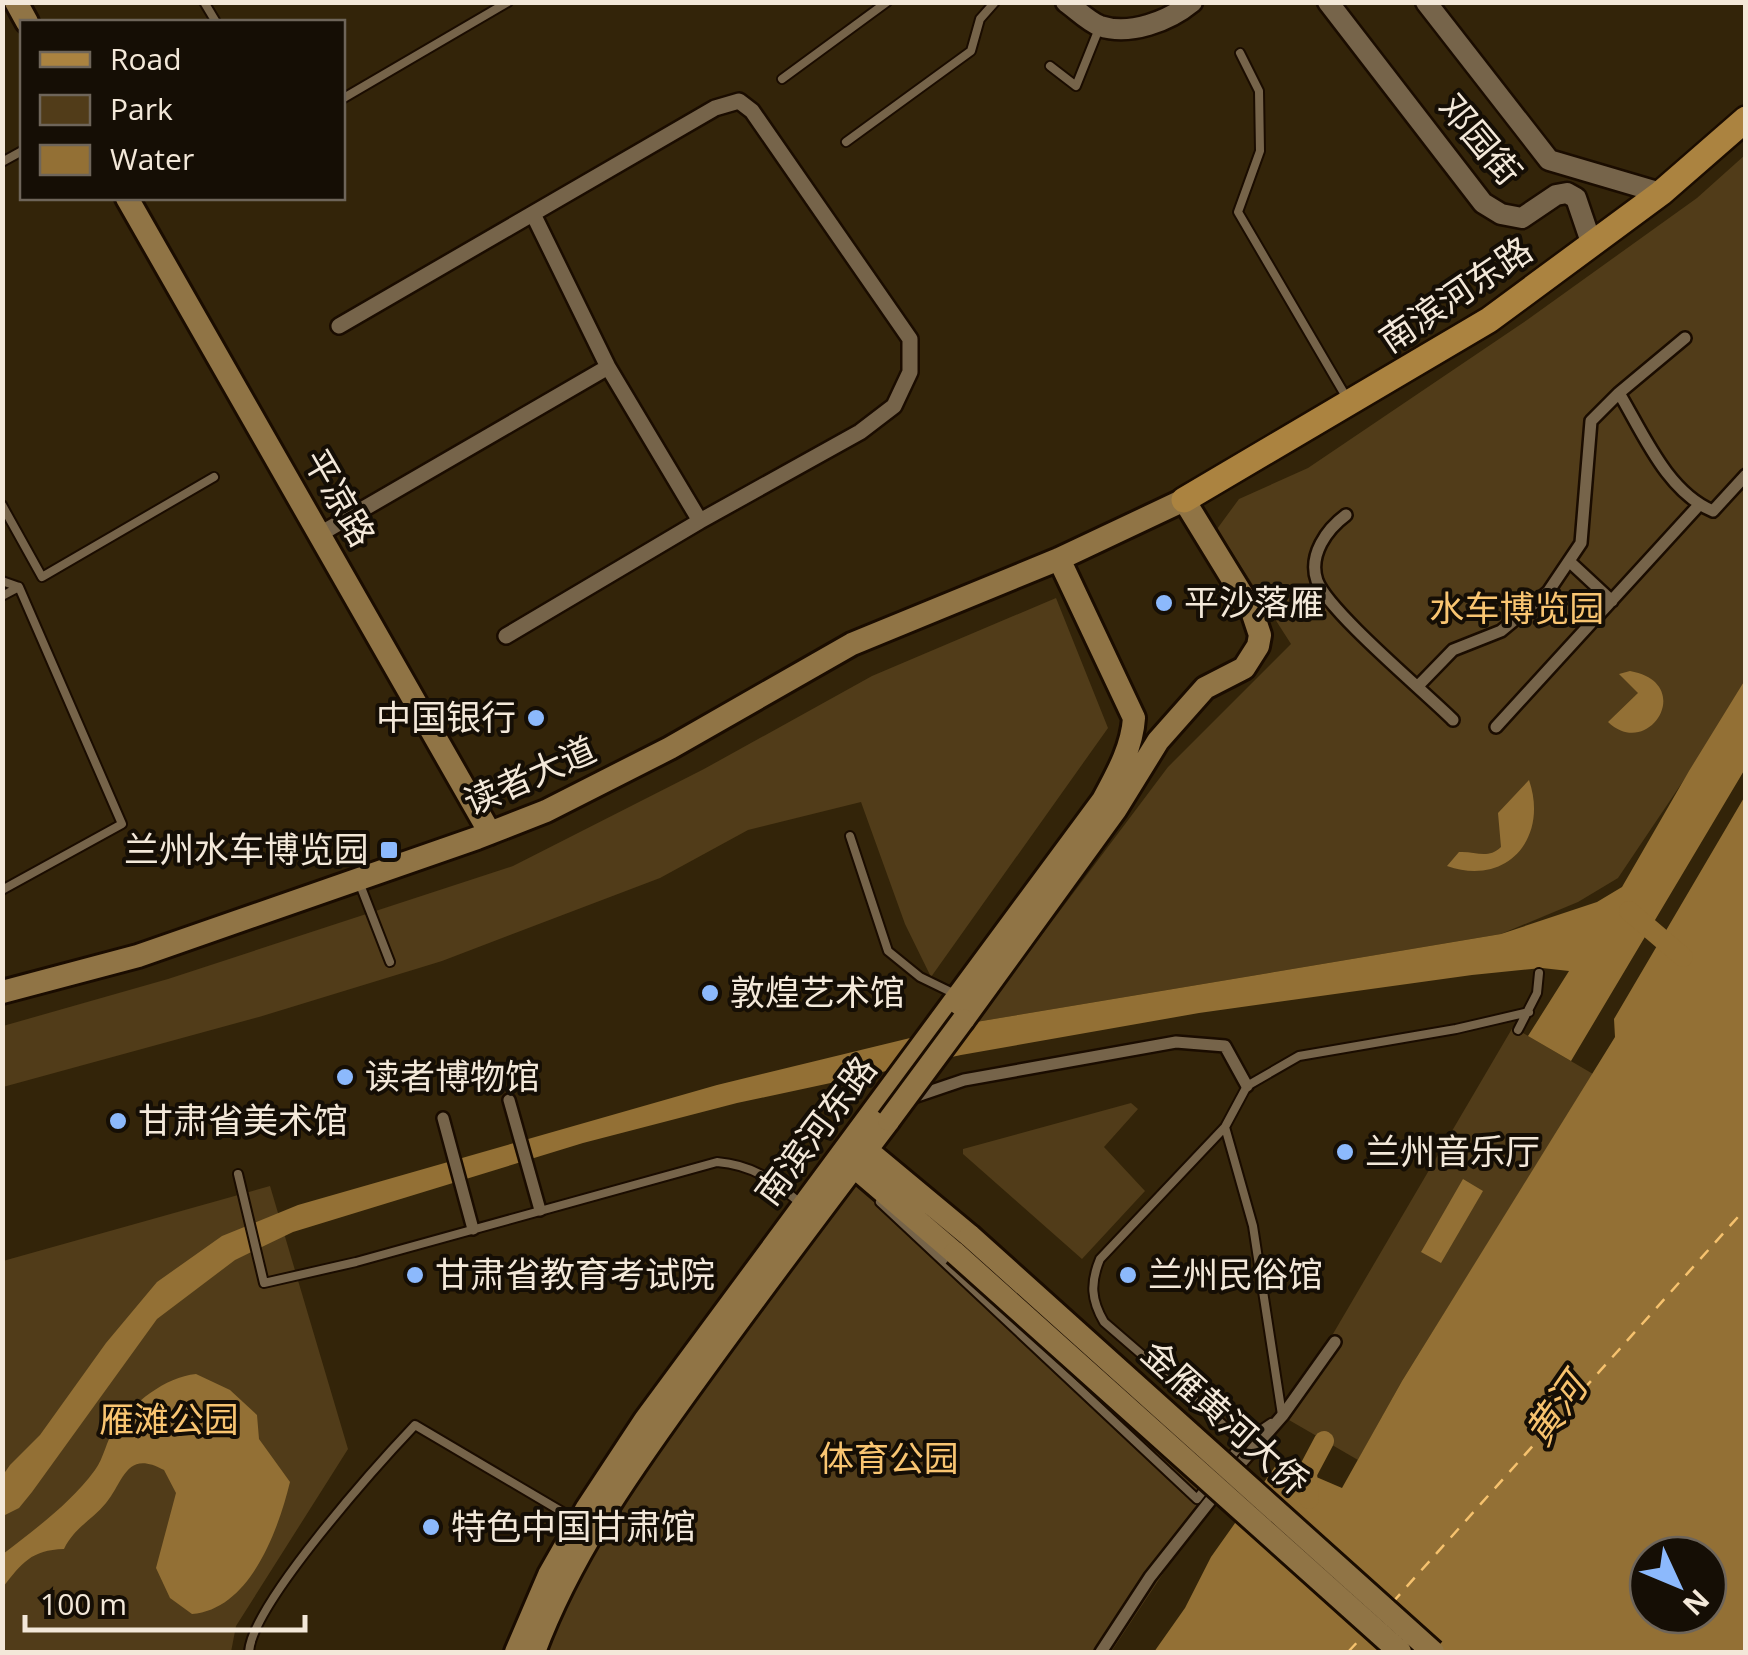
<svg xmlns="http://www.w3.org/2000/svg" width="1748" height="1655" font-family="'Open Sans','Noto Sans SC',sans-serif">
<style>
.green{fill:#513c19}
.water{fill:#937035;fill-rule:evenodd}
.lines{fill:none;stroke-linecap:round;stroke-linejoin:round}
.canal{stroke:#937035;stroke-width:20}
.ferry{stroke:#f6c26e;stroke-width:2.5;stroke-dasharray:12 10;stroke-linecap:butt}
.service-casing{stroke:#1a0c00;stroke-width:12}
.pedestrian-casing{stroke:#1a0c00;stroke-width:16}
.minor-casing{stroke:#1a0c00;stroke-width:20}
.tertiary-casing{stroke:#1a0c00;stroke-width:25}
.secondary-casing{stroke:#1a0c00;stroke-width:28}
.primary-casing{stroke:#1a0c00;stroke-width:30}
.service{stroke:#76644a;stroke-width:8}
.pedestrian{stroke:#76644a;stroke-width:11}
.minor{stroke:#76644a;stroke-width:15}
.tertiary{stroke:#76644a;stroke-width:20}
.secondary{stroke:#907445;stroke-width:22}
.primary{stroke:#ab8340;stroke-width:25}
.secondary-bridge-casing{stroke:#1a0c00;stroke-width:28;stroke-linecap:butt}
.secondary-bridge{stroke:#907445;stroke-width:22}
.poi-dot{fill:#8cb9fc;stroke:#150e05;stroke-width:4}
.labels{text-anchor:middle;stroke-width:8;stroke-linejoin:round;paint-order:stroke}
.street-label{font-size:35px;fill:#f3e8d9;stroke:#150e05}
.poi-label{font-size:35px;fill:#f3e8d9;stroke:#150e05;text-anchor:start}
.park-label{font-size:35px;fill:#f9c571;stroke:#150e05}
.water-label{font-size:38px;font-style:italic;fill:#f6c26e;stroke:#150e05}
</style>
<rect width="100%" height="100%" fill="#332409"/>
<path class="green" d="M1745,155V689L1618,878L1578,902L1501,934L976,1022L1168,767L1291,644L1217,529L1239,499L1308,468L1527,320L1697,198Z
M1056,598L1108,728L931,977L905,924L861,802L748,830L660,878L442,961L259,1017L3,1087V1026L168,979L513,866L704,769L872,676Z
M1513,1027L1593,1074L1402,1381L1358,1460L1289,1420L1335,1343L1330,1339Z
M1131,1103L1138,1109L1104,1147L1145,1191L1082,1259L963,1154V1149Z
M865,1173L1215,1495L1111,1652H534L641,1464Z
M270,1186L348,1449L236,1626L231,1652H3V1261Z"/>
<path class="water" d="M1630,671C1697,683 1649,761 1608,722L1638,693L1619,674Z
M1745,680V769L1571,1061L1528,1036L1569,971L1542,968L1472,975L1199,1013L961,1055L737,1103L583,1143L293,1232L235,1260L157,1319L32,1492L19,1508L3,1516V1475L10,1465L40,1435L106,1343L157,1282L222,1236L298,1205L717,1085L976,1022L1501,934L1597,902L1622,887L1689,771Z
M1529,780C1549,838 1507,887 1447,866L1459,852C1476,851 1487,860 1501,847L1498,813Z
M1745,796V1652H1154L1185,1608L1211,1557L1279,1461L1290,1458L1307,1473L1342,1488L1402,1381L1615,1037L1614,1019ZM1648,1555H1708V1615H1648Z
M1463,1179L1483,1191L1441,1263L1421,1252Z
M196,1374L230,1390L257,1415L259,1439L290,1482C278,1531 250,1609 192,1614L170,1598L156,1568L176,1493L164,1470C126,1449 124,1481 106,1503C92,1520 74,1528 64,1549C31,1550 22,1563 3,1587V1554C35,1529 70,1504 95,1470C104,1458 106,1441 115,1428C133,1403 165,1377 196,1374Z"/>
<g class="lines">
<path class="canal" d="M1629,911L1683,957
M1309,1499L1307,1473L1324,1441"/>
<path class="ferry" d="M1392,1603L1746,1208
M1348,1652L1364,1635"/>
<g class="service-casing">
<path id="service" d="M204,2L216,22
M1240,53L1259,91L1260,151L1238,212L1348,400
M1050,66L1076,86L1100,26
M782,79L887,2
M342,99L508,2
M846,142L971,51L980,19L995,2
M2,162L22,151
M2,505L42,577L214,477
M2,581L19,587L122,824L2,890
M2,596L19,587
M850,836L888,951L920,977L955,994
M359,882L390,962
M1518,1030L1537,993L1539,973
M1225,1127L1100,1259C1090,1283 1091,1300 1104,1322L1243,1442
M238,1174L264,1283L356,1262L717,1162C753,1165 773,1180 800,1203
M880,1202L1197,1499L1207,1486
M1282,1415L1253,1226L1225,1127L1247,1086L1299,1056L1456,1029L1529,1012
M1226,1463L1243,1442L1271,1423
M249,1652C252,1604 378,1464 415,1425L576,1520"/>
</g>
<g class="pedestrian-casing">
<path id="pedestrian" d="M1619,393C1643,433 1667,492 1713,511L1746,475
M1346,515C1327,529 1308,555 1317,581C1329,612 1425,692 1453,720
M1570,562L1612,601
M1418,686L1453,650L1501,631L1548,592L1581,543L1591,421L1619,393L1685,338
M1496,727L1699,505
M911,1098L964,1080L1176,1042L1225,1046L1247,1086
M509,1100L540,1210
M443,1118L473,1229
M1233,1472L1283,1415L1335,1342
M1101,1652L1150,1577L1221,1487"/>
</g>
<g class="minor-casing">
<path id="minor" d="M533,214L608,367L700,521
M339,326L715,108L739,101L752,111L910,339V372L894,406L860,432L700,521L506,636
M320,534L608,367"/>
</g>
<g class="tertiary-casing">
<path id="tertiary" d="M1066,2C1076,9 1089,22 1100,26C1130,36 1169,21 1192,2
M1328,2L1483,203L1501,214L1522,218L1556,195L1567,193L1576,198L1592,245
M1426,2L1549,160L1661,193"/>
</g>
<g class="secondary-casing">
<path id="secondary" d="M16,2L27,22
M127,198L490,833
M2,992L138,956L477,838L546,811L670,748L852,644L1059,559L1184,500L1252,611L1260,635L1258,646L1244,668L1205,688L1158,741L1116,809L963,1020
M857,1142L970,1236
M844,1158L955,1253
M516,1652L549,1575L587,1508L645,1420L1103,800C1117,774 1132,748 1134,718L1059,559
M534,1652C572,1550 638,1459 702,1371C763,1287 826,1203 889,1120"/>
</g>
<g class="primary-casing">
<path id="primary" d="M1184,500L1489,320L1661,193L1746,119"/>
</g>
<use href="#service" class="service"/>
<use href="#pedestrian" class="pedestrian"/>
<use href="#minor" class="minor"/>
<use href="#tertiary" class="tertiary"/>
<use href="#secondary" class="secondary"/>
<use href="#primary" class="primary"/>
<g class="secondary-bridge-casing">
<path id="secondary-bridge" d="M889,1120L963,1020
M970,1236L1433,1652
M955,1253L1400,1652"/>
</g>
<use href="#secondary-bridge" class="secondary-bridge"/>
</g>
<g class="poi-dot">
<circle cx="1164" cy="603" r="10"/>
<circle cx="536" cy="718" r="10"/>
<rect x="379" y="840" width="20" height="20" rx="5"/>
<circle cx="710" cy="993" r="10"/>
<circle cx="345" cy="1077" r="10"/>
<circle cx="118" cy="1121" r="10"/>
<circle cx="1345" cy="1152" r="10"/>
<circle cx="415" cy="1275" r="10"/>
<circle cx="1128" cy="1275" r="10"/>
<circle cx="431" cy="1527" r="10"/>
</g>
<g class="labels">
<g class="street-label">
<text transform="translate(1480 140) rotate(50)" y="12">邓园街</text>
<text transform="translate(1456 295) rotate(-34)" y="12">南滨河东路</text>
<text transform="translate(339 498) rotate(60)" y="12">平凉路</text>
<text transform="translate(530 776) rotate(-24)" y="12">读者大道</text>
<text transform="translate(816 1131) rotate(-53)" y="12">南滨河东路</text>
<text transform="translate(1225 1418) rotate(42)" y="12">金雁黄河大侨</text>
</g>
<g class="poi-label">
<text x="1184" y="615">平沙落雁</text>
<text x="516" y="730" text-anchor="end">中国银行</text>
<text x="369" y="862" text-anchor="end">兰州水车博览园</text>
<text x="730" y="1005">敦煌艺术馆</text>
<text x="365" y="1089">读者博物馆</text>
<text x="138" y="1133">甘肃省美术馆</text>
<text x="1365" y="1164">兰州音乐厅</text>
<text x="435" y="1287">甘肃省教育考试院</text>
<text x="1148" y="1287">兰州民俗馆</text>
<text x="451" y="1539">特色中国甘肃馆</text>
</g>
<g class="park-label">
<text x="1517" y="621">水车博览园</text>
<text x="169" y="1432">雁滩公园</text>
<text x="889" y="1471">体育公园</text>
</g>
<g class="water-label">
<text transform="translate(1556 1410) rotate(-55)" y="13">黄河</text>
</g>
</g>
<rect width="1748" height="1655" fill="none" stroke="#f3e8d9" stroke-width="10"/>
<rect x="20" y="20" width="325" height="180" fill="#150e05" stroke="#6e655a" stroke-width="2.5"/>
<rect x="40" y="52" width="50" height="15" fill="#ab8340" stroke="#6e655a" stroke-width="2.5"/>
<text x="110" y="70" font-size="30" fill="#f3e8d9">Road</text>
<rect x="40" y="95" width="50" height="30" fill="#513c19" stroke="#6e655a" stroke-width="2.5"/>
<text x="110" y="120" font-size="30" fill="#f3e8d9">Park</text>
<rect x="40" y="145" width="50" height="30" fill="#937035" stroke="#6e655a" stroke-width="2.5"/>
<text x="110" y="170" font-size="30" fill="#f3e8d9">Water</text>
<g transform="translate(1678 1585) rotate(134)"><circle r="48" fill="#150e05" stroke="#6e655a" stroke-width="2.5"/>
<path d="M0-8L18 38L0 25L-18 38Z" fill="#8cb9fc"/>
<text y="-15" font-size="28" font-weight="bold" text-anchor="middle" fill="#f3e8d9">N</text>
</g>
<path d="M25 1615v15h280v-15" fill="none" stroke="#f3e8d9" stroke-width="5"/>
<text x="40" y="1615" font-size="30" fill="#f3e8d9" stroke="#150e05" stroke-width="8" paint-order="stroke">100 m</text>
</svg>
